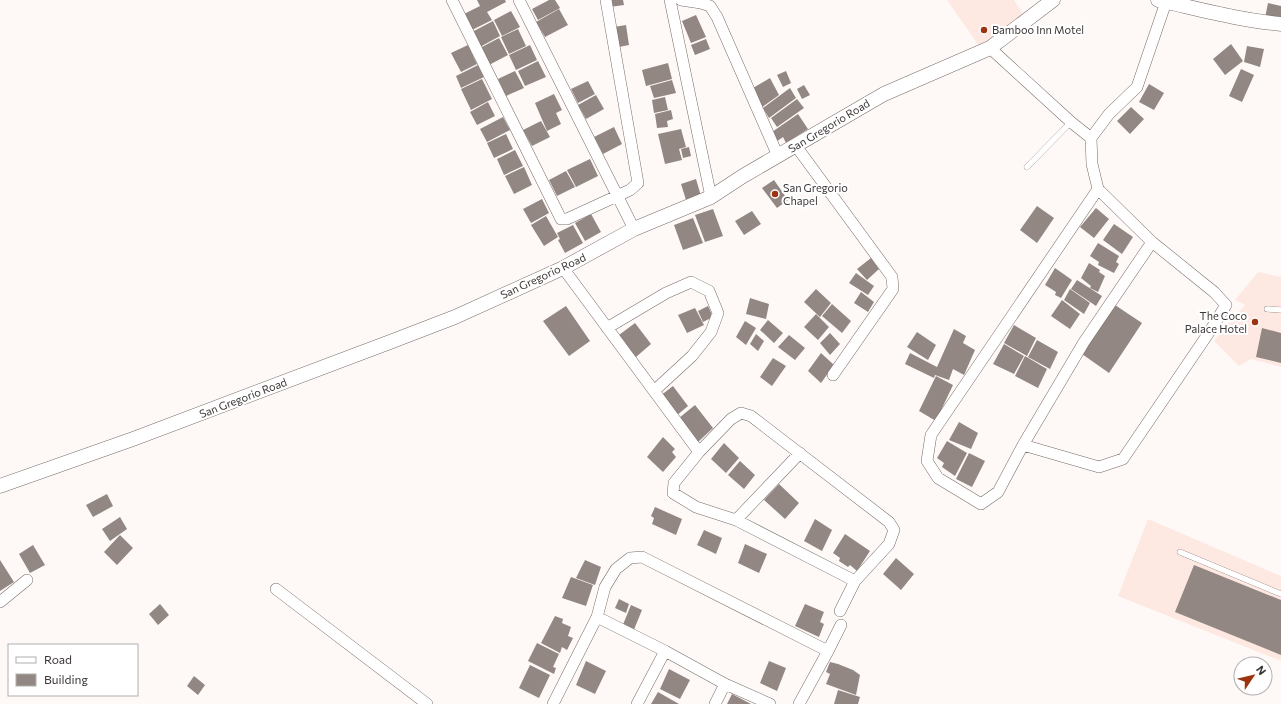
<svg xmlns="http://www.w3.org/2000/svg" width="1281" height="704" font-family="Commissioner,sans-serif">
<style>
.built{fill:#fee8e2}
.building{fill:#928783}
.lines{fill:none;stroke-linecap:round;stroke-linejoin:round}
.service-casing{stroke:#776c68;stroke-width:6}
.minor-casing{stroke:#776c68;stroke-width:12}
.tertiary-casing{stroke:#776c68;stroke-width:15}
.service{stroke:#fff;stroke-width:5.5}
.minor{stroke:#fff;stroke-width:11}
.tertiary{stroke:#fff;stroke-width:14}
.poi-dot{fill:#9b3411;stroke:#fff;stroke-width:1.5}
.labels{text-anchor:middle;stroke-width:4;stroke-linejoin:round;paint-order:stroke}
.poi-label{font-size:11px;fill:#3c3736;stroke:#fff;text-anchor:start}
.street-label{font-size:11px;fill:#3c3736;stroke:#fff}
</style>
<rect width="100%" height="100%" fill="#fef9f7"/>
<path class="built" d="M947,0H1014L1023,14L979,46Z
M1258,272L1281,277V367L1251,359L1239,366L1214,341L1245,305L1235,300Z
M1148,519L1281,576V661L1118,596Z"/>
<path class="building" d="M477,0H505L506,2L487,12L492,20L472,30L464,14L480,6Z
M549,0H555L560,8L538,20L532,9Z
M609,0H623L624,5L610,7Z
M1268,3L1281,6V22L1265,18Z
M559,9L568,25L545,37L536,22Z
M511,11L520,27L502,36L494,20Z
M696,15L706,37L691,43L682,21Z
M493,21L500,36L480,47L472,32Z
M626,25L629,45L619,47L614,27Z
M518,29L526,46L509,54L501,37Z
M499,38L508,55L489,65L480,48Z
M706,39L710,49L695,55L691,45Z
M1231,44L1243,61L1225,75L1213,59Z
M468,45L477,64L461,72L451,53Z
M530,45L537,60L516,70L509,55Z
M1247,46L1264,49L1260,67L1244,62Z
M538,61L546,77L525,86L518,71Z
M668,63L672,79L646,86L642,70Z
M478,65L484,77L461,88L456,76Z
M1241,69L1254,75L1242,102L1229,96Z
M515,71L524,88L506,96L498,79Z
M786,71L791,83L783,87L777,75Z
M770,78L779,95L761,108L753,88Z
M482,79L492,99L471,110L461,89Z
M672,80L676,93L654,98L650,86Z
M588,81L595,94L578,103L571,89Z
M1149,84L1164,93L1154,110L1139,102Z
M804,85L810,95L802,99L797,89Z
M790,88L796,98L769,118L763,108Z
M554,94L562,110L556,113L561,124L547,131L535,103Z
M596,95L604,109L586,119L578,105Z
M665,97L668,110L654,113L652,100Z
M797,99L804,108L777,127L771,118Z
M488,102L495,116L477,125L470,112Z
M1131,107L1144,119L1130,134L1117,121Z
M671,110L673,119L667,121L668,127L657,128L655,114Z
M798,114L808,129L786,143L783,137L776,142L772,132Z
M503,117L510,130L487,142L480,129Z
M541,121L550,137L532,146L523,130Z
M614,127L622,144L603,154L594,137Z
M681,129L686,147L679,149L682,160L665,164L658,134Z
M506,134L513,149L494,158L487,143Z
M689,147L691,156L683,158L681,149Z
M515,150L523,166L504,175L497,159Z
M590,159L598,176L576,187L567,170Z
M524,167L532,185L514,194L505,176Z
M566,171L575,187L557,196L549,180Z
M696,179L701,196L686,200L681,184Z
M774,180L788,200L777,208L762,188Z
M542,199L549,213L531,223L523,209Z
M1037,206L1054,218L1037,243L1020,230Z
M1096,208L1109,219L1094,238L1080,227Z
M713,209L723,236L705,242L695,215Z
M752,211L761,224L744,235L735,221Z
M591,214L601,232L585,241L575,223Z
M546,216L558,237L544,246L531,225Z
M693,218L703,243L683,250L674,225Z
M1114,224L1133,237L1122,254L1103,240Z
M573,225L583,243L565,253L558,240L560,239L557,233Z
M1098,243L1119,256L1116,262L1119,264L1114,273L1098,265L1099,262L1090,256Z
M871,258L879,269L867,280L857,269Z
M1089,263L1100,270L1099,272L1105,276L1098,292L1090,288L1091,286L1081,278Z
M1055,268L1072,280L1061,298L1055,295L1056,292L1045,285Z
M856,273L874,286L868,295L849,283Z
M1077,280L1102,296L1096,306L1071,289Z
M816,289L831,303L820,317L804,302Z
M1070,289L1090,303L1084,314L1064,300Z
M861,292L874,302L868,312L854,303Z
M750,298L769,304L766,319L746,314Z
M1062,300L1080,314L1070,329L1051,316Z
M832,304L851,321L842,333L822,316Z
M1115,305L1142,323L1109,373L1082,354Z
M566,306L590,341L569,356L543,321Z
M708,306L713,317L703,322L698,311Z
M695,308L704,325L687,333L678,315Z
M816,314L829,327L818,340L804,327Z
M768,320L783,333L774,343L760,330Z
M745,321L756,328L746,345L736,337Z
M635,323L651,344L636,357L631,351L628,353L625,342L619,335Z
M1014,325L1036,338L1027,356L1004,343Z
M1262,328L1281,333V363L1256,357Z
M954,329L966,336L963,343L975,350L964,375L953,369L949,380L935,375L934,378L905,364L910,353L937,367Z
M917,332L936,345L928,360L907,347Z
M830,333L840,344L830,355L820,343Z
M756,334L764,341L758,351L750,344Z
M789,335L805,348L795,360L778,347Z
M1037,340L1058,352L1050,369L1028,357Z
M1004,344L1024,356L1014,374L993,364Z
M821,353L834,365L821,383L808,371Z
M1025,356L1047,369L1038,388L1015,376Z
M773,358L786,366L772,386L760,377Z
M936,376L953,385L936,421L919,411Z
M673,386L688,406L676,416L660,396Z
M695,405L713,428L698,442L679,418Z
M959,422L978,433L971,449L949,440Z
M663,437L675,449L672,452L676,457L663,472L647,457Z
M947,441L967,453L955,476L942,467L944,463L937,458Z
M724,443L739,458L726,473L711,459Z
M969,453L985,461L972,487L956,479Z
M740,461L755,475L744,489L728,475Z
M779,484L799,503L785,519L764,500Z
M107,494L113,506L93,517L86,505Z
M655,507L682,519L676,535L652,524L654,518L651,516Z
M120,517L127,529L110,541L102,529Z
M815,519L832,530L822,551L804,541Z
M704,530L722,538L716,554L697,545Z
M845,534L870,551L857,571L850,565L848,567L839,561L840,558L833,553Z
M120,535L133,548L117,565L104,552Z
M745,544L767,554L759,573L738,563Z
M33,545L45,565L30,573L19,554Z
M896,558L914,574L901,590L883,574Z
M0,560L14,582L0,591Z
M585,560L601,567L595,585L576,578Z
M1194,565L1281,600V655L1175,612Z
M571,577L593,585L586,606L562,598Z
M619,599L629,604L626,613L615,608Z
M160,604L169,615L158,625L149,614Z
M805,604L824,612L820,622L824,624L819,637L795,626Z
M631,605L642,610L633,632L622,627Z
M555,616L563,619L562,623L571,627L568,636L573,638L567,650L562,647L560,653L541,643Z
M537,643L559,654L553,667L556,668L554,674L528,661Z
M586,661L606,671L595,694L576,685Z
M769,661L786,668L777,691L760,683Z
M830,662L838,664L853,670L860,675L856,695L826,684L830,674L826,672Z
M530,665L550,675L539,698L519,688Z
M669,669L690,680L680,699L660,689Z
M194,676L205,685L198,695L187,686Z
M838,690L860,697L858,704H834Z
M658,692L679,704H651Z
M732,694L751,704H727Z"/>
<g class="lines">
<g class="service-casing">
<path id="service" d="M1027,167L1071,122
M1267,309L1281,310
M1180,552L1281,594"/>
</g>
<g class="minor-casing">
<path id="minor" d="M452,0L561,219H567L630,190L638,183L606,0
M519,0L634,229
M670,0L711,197
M681,0L701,3L710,6L717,17L778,156
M990,48L1071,122L1091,138
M796,146L892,277L893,289L833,375
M1098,189L931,435L927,461L938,478L981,504L998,492L1023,445L1084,342L1152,242
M563,268L699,452
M607,328L666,293L691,282L709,291L718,313L711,332L692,356L654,391
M1023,445L1099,467L1123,459L1210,331L1226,305L1214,292L1152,242L1098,189L1092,164L1091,138L1109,114L1137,87L1166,2
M736,520L800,453
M276,589L427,704
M0,602L27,580
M840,611L855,581L889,544L894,530L889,522L751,416L741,413L731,419L699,452L674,483L673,493L696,507L736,520L855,581
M597,617L665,651L725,684L770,704
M553,704L597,617L605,587L616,569L630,558L642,557L828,651
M637,704L665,651
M715,704L725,684
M799,704L828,651L841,625"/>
</g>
<g class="tertiary-casing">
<path id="tertiary" d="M1158,0C1199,9 1239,20 1281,24
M0,486L133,439L390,342L455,317L563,268L634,229L711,197L743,176L884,94L990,48L1053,0"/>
</g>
<use href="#service" class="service"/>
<use href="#minor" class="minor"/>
<use href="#tertiary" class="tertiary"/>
</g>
<g class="poi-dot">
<circle cx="984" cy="30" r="4"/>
<circle cx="775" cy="194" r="4"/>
<circle cx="1255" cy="322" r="4"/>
</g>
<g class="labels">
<g class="poi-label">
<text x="992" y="34">Bamboo Inn Motel</text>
<text x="783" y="192">San Gregorio<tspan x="783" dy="13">Chapel</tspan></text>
<text x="1247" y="320" text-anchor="end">The Coco<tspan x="1247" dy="13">Palace Hotel</tspan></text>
</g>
<g class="street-label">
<text transform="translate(829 126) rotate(-31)" y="4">San Gregorio Road</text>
<text transform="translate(543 276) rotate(-25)" y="4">San Gregorio Road</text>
<text transform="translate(243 398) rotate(-21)" y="4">San Gregorio Road</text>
</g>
</g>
<rect x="8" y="644" width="130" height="52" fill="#ffffff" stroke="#b1afaf"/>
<rect x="16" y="657" width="20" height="6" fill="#ffffff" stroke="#b1afaf"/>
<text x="44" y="664" font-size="12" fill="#3c3736">Road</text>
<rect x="16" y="674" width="20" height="12" fill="#928783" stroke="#b1afaf"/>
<text x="44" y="684" font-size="12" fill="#3c3736">Building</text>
<g transform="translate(1253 676) rotate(55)"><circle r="19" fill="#ffffff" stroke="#b1afaf"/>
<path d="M0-3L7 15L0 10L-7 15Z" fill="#9b3411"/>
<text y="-6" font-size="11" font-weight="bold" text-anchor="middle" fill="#3c3736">N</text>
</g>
</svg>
